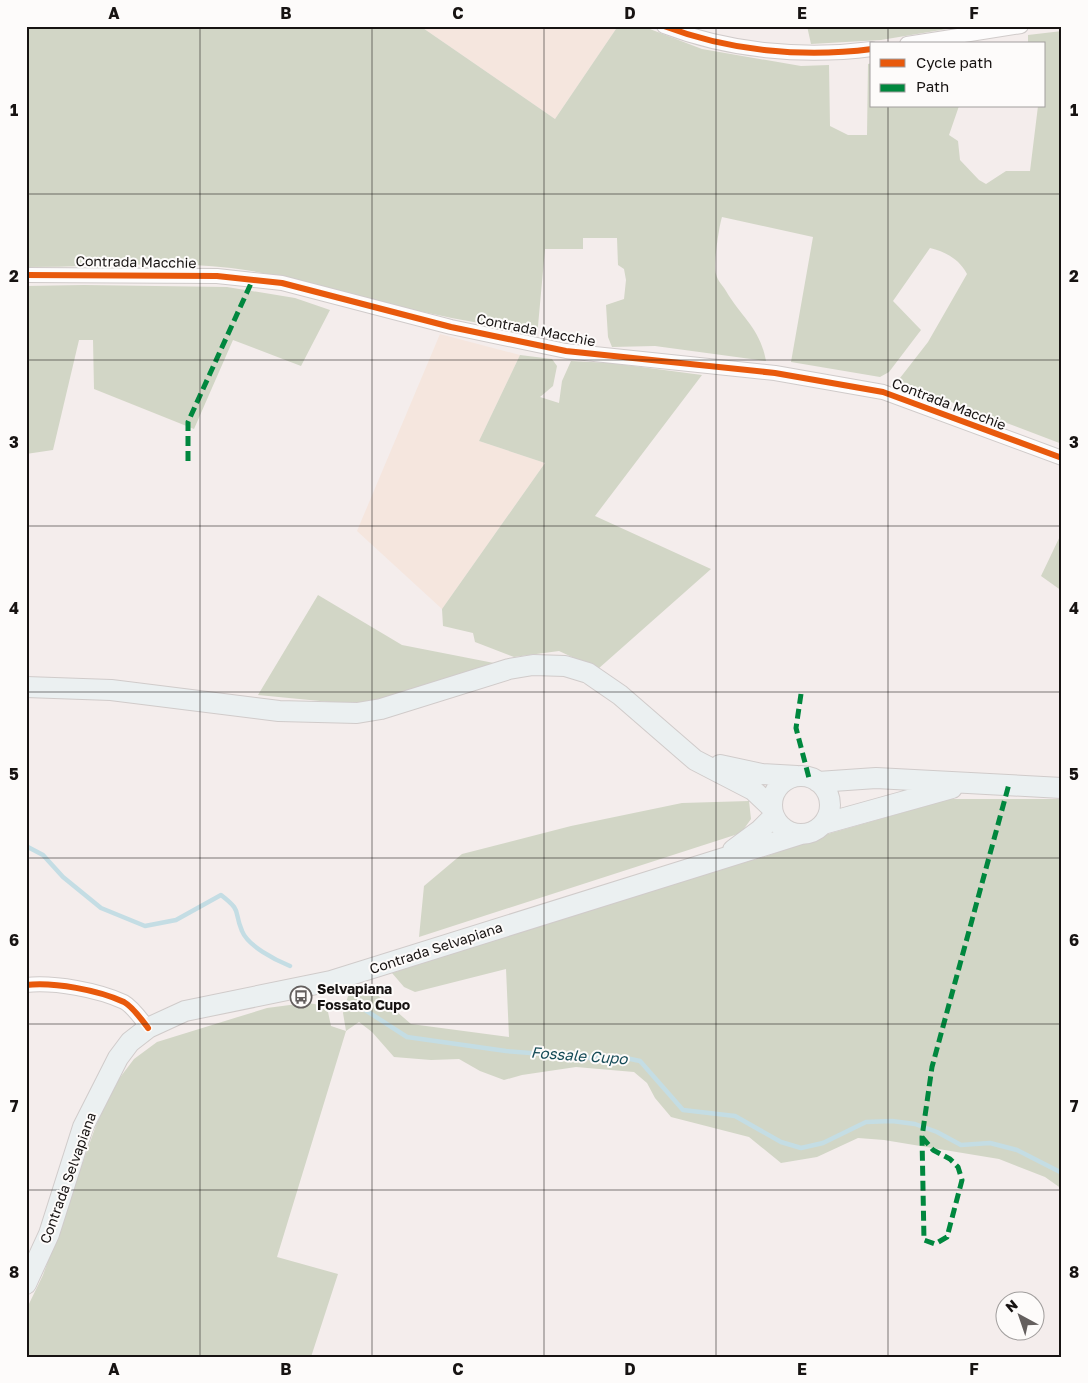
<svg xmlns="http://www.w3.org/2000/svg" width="1088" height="1383" font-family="'Golos Text',sans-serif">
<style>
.industrial{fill:#f5e6de}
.green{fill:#d2d6c6}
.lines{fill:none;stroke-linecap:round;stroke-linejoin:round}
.stream{stroke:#c4dde4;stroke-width:4.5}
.minor-casing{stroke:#d0cbca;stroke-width:16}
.secondary-casing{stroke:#d0cbca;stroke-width:22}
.minor{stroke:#fdfcfc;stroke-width:14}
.secondary{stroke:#ebf0f1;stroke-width:20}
.quiet{stroke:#00873e;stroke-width:5;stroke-dasharray:10 5;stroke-linecap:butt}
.cycleway-casing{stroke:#fdfbfa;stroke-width:9}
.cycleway{stroke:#e8590c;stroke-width:6}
.grid{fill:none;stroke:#171312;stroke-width:1;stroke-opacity:0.55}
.labels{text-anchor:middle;stroke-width:4;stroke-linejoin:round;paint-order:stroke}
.street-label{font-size:14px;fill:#171312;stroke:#fdfbfa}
.poi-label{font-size:14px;font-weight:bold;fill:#171312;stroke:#fdfbfa;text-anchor:start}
.water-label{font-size:15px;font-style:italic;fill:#154b57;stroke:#fdfbfa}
.neatline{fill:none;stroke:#171312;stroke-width:2}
.grid-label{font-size:16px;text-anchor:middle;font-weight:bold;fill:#171312}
</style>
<rect width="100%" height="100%" fill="#f4edec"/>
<path class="industrial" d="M420,26H618L555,119Z
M440,334L520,355L479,441L545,463L442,609L357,531Z"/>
<path class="green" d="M26,26H420L555,119L618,26H642L702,49L801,66L829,65L830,126L848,135H867L868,64L872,63V106H959L949,135L958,141L960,160L979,180L986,184L1006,171H1030L1038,106H1044V44H1028V35L1062,31V444L901,383L900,378L928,342L967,274C959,259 946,252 930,248L893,301L921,330L889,372L880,377L791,362L813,237L722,217C719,226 713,266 716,274C717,280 723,286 726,291C742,318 760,328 766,361L655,346L612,347L608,337L606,305L624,299L626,280L624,269L618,265L617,238H583V249H545L537,337L487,328L479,323C444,317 410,309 375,301C327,289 281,274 231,268C163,260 94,267 26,267Z
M807,26H965L881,40L811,44Z
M84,285L227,287L295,298L330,310L301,366L233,340L194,429L94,389L93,340H79L53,450L26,454V286Z
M520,355L552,359L557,366L553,386L540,397L559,403L562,381L571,361L611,363L702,375L595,516L711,569L598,669L559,651L514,657L475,642L473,633L443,626L442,609L545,463L479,441Z
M1062,532V591L1041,576Z
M318,595L402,645L499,664L403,694L351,704L258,695Z
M950,799H1062V1189L1045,1177L999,1159L884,1140L858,1138L817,1157L781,1163L749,1137L671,1117L655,1098L647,1083L634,1072L576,1067L522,1075L504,1080L480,1071L459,1059L431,1060L394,1057L372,1032L359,1022L346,1031L277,1257L338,1274L311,1357H26V1310L43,1275L95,1128L112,1088L134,1059L157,1042L267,1008L305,1003L315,1004L328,1012L331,1026L346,1031L343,1013L350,989L366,985L411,1024L509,1037L506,969L415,992L404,987L392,973L625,897L767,856L831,833Z
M749,801L751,819L741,833L419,937L424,886L462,854L571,826L682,803Z"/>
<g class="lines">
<path class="stream" d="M26,846L43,855L63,877L101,908L145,926L176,920L221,895C243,912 233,910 242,931C248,946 275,960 290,966
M359,1006L407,1037L506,1051L594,1058L621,1057L640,1061L683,1110L735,1116L781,1142L801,1148L823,1143L866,1122L892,1121L915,1124L937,1132L961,1145L990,1143L1017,1150L1062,1173"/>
<g class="minor-casing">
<path id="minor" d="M664,26C729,51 803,58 872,49
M907,44L1021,26
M26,275L217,276L282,283L451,327L566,351L775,373L883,392L1062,458
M26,985C55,982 98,990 124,1002C133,1007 142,1020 148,1028"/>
</g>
<g class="secondary-casing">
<path id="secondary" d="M26,687L111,690L279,711L357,713L381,709L509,669L533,665L565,666L588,673L620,695L695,760L753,790L772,808
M720,765L762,774L797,776
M772 805a29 29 0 1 1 58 0a29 29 0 1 1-58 0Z
M818,782L876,778L1062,788
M823,824L952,788
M733,850L760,830L774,816
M26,1284L49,1234L83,1127L118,1058L130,1042L148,1028L185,1011L331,981L801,834"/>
</g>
<use href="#minor" class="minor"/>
<use href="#secondary" class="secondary"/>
<path class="quiet" d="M188,461V422L253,279
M801,694L796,728L809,778
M922,1137L933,1150L950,1159L958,1167L962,1180L947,1237L935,1244L924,1240L922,1137L932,1067L1009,784"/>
<g class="cycleway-casing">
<path id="cycleway" d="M664,26C729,51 803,58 872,49
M26,275L217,276L282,283L451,327L566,351L775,373L883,392L1062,458
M26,985C55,982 98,990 124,1002C133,1007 142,1020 148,1028"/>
</g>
<use href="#cycleway" class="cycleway"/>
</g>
<path class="grid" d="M200,26V1357M372,26V1357M544,26V1357M716,26V1357M888,26V44M888,106V1357M26,194H1062M26,360H1062M26,526H1062M26,692H1062M26,858H1062M26,1024H1062M26,1190H1062"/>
<defs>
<g id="bus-ring" transform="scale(1.125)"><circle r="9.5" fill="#fdfbfa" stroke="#645f5e" stroke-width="1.5"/><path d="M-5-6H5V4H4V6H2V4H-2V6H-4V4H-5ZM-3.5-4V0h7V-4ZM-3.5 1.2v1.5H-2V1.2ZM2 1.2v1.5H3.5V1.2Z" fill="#645f5e"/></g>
</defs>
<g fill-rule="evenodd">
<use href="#bus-ring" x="301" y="997"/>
</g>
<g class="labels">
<g class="street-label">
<text transform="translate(136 262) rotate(1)" y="5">Contrada Macchie</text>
<text transform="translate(536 330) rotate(11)" y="5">Contrada Macchie</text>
<text transform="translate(949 404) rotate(21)" y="5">Contrada Macchie</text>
<text transform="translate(436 948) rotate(-18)" y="5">Contrada Selvapiana</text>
<text transform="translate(68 1178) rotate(-70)" y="5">Contrada Selvapiana</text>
</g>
<g class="poi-label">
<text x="317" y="994">Selvapiana<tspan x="317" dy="16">Fossato Cupo</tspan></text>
</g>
<g class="water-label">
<text transform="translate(579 1056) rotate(4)" y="5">Fossale Cupo</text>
</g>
</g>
<rect width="1088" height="1383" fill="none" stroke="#fdfbfa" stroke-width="55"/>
<rect x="870" y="42" width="175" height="65" fill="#fdfbfa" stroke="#a19e9d"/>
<rect x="880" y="59" width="25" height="8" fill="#e8590c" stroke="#a19e9d"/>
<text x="916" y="68" font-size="15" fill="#171312">Cycle path</text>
<rect x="880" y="84" width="25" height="8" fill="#00873e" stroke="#a19e9d"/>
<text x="916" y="92" font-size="15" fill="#171312">Path</text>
<g transform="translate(1020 1316) rotate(320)"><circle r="24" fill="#fdfbfa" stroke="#a19e9d"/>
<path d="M0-4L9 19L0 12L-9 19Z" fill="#645f5e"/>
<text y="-8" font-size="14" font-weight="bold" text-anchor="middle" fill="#171312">N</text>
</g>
<rect x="28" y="28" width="1032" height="1328" class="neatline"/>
<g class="grid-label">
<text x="114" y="19">A</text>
<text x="286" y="19">B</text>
<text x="458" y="19">C</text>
<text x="630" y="19">D</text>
<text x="802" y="19">E</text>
<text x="974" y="19">F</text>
<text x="14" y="116">1</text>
<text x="1074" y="116">1</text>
<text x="14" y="282">2</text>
<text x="1074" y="282">2</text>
<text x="14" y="448">3</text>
<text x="1074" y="448">3</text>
<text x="14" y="614">4</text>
<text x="1074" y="614">4</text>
<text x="14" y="780">5</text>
<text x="1074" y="780">5</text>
<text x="14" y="946">6</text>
<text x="1074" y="946">6</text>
<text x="14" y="1112">7</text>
<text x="1074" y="1112">7</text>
<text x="14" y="1278">8</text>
<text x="1074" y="1278">8</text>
<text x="114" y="1375">A</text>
<text x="286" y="1375">B</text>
<text x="458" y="1375">C</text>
<text x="630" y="1375">D</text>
<text x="802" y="1375">E</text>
<text x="974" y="1375">F</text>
</g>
</svg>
